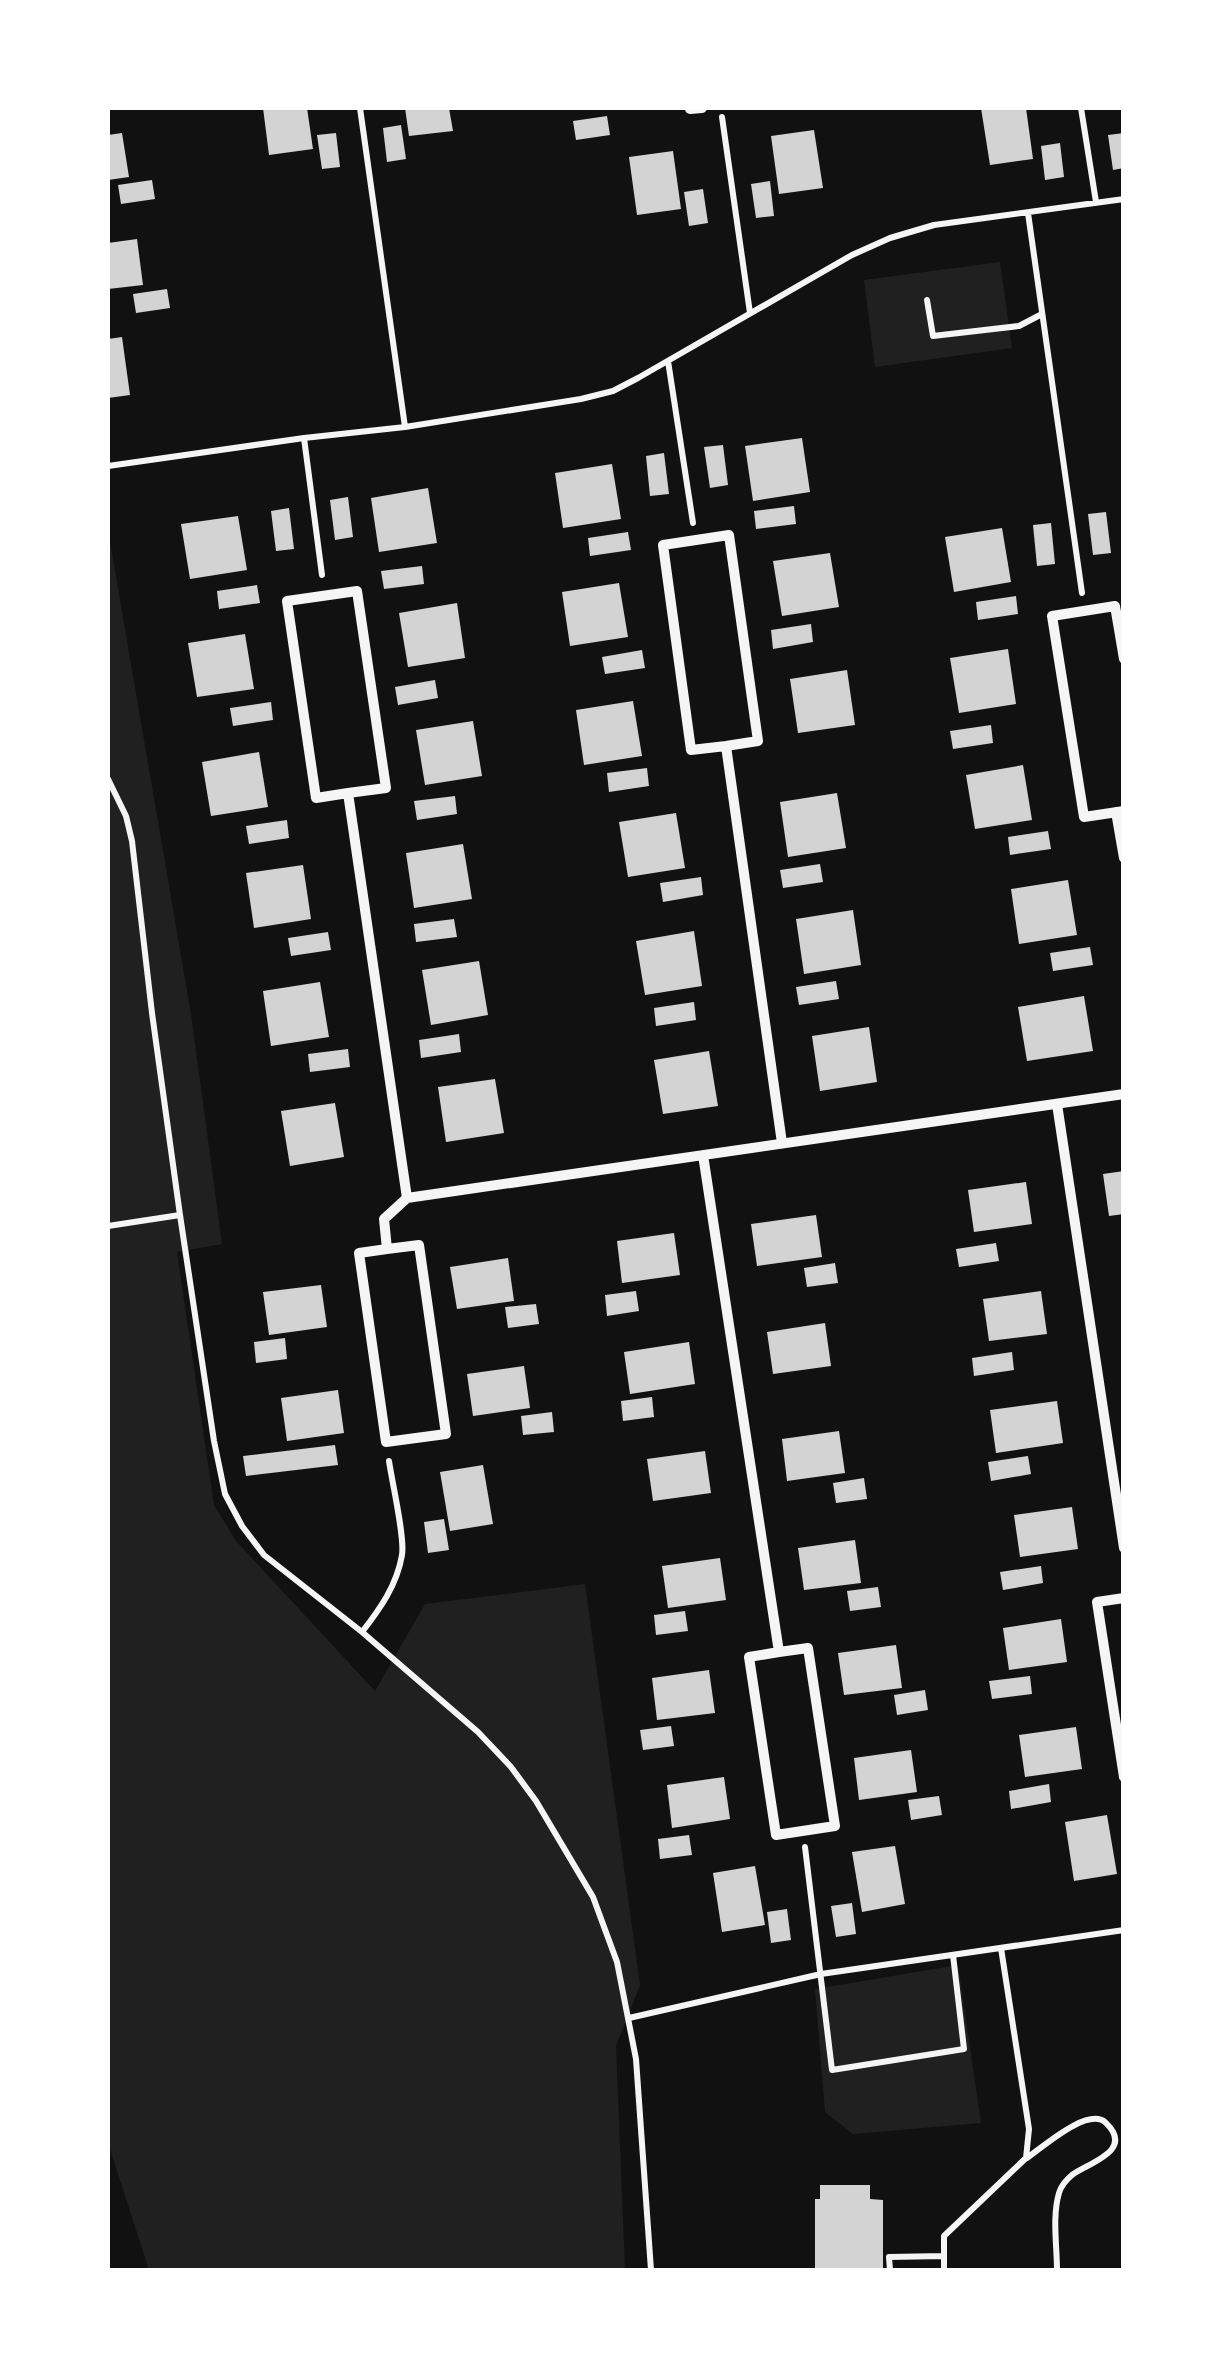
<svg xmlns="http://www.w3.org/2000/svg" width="1231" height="2378" font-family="'Public Sans',sans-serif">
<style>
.green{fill:#202020}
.building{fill:#d3d3d3}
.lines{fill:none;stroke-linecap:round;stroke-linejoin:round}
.path{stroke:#f5f5f5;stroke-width:6}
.minor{stroke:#f5f5f5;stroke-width:10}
</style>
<rect width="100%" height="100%" fill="#111"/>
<path class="green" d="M1000,262L1012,348L875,367L864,280Z
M108,530L191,1014L222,1244L177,1252L214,1505L236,1541L375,1691L425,1604L585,1584L640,1985L616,2046L625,2270H149L108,2143Z
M958,1965L981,2123L853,2134L825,2112L815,1989Z"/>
<path class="building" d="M263,108H307L313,149L269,155Z
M405,108H449L453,131L409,136Z
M981,108H1026L1033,159L990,165Z
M607,116L610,135L576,140L573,121Z
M401,125L406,159L387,162L383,128Z
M814,130L823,188L779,194L771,136Z
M122,133L129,177L108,180V135Z
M336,133L340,167L322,169L317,135Z
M1124,133V168L1113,170L1108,135Z
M1060,143L1064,177L1045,180L1041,146Z
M673,151L681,209L637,215L629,157Z
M152,180L155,199L121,204L118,185Z
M770,181L774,216L756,218L751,184Z
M703,189L708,223L689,226L684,192Z
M137,239L143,285L108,289V243Z
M167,289L170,308L136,313L133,294Z
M122,337L130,395L108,398V339Z
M802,438L810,492L753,501L745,446Z
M723,445L728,485L710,488L704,447Z
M664,453L669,494L650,496L646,456Z
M612,464L621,519L563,528L555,473Z
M428,488L437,543L379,552L371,498Z
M348,497L353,537L335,540L330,500Z
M794,506L796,524L756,529L754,511Z
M289,508L294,549L276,551L271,511Z
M1106,512L1111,553L1093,555L1088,514Z
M238,516L247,570L190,579L181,524Z
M1051,523L1055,564L1037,566L1033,525Z
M1002,528L1011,582L954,592L945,537Z
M628,532L631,550L590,556L588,538Z
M830,553L839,607L782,616L773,561Z
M422,566L424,584L384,589L381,571Z
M619,583L628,637L570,646L562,592Z
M257,585L260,603L219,609L217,591Z
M1016,596L1018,614L978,620L976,602Z
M457,603L465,658L408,667L399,613Z
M811,624L813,642L773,649L771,630Z
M245,634L254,689L197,697L188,643Z
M1008,649L1016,704L959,713L950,658Z
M642,650L645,668L605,674L602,657Z
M847,670L855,725L798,733L790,679Z
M435,680L438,698L398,705L395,687Z
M633,701L642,756L584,765L576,710Z
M271,702L273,720L233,726L230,708Z
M473,721L482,776L425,785L416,730Z
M991,725L993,743L953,749L950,731Z
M259,752L268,807L211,816L202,762Z
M1023,765L1032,820L975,829L966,775Z
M647,768L649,786L609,792L607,773Z
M837,793L846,848L788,857L780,802Z
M455,796L457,814L417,820L414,801Z
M676,813L685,868L628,877L619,822Z
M287,820L289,838L249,844L246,826Z
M1048,831L1051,849L1010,855L1008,837Z
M463,844L472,899L414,908L406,853Z
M820,864L823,882L783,888L780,870Z
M303,865L311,919L254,928L246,873Z
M701,877L703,895L663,902L660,883Z
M1068,880L1077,935L1019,944L1011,889Z
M853,910L861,965L804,974L796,919Z
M454,919L457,937L416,942L414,924Z
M694,931L702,986L645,995L636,941Z
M328,932L331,950L291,956L288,938Z
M1090,947L1093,965L1053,971L1050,953Z
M479,961L488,1015L431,1025L422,970Z
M836,981L839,999L799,1005L796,987Z
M320,982L329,1037L271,1046L263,991Z
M1084,996L1093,1051L1027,1061L1018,1007Z
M694,1002L696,1020L656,1026L654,1008Z
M869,1027L877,1082L820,1091L812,1036Z
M459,1034L461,1052L421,1058L419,1040Z
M348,1049L350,1067L310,1072L308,1054Z
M709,1051L718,1106L663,1114L654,1060Z
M495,1079L504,1133L446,1142L438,1087Z
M335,1103L344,1157L290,1166L281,1111Z
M1124,1171V1214L1109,1216L1103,1174Z
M1026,1182L1032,1224L974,1232L968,1190Z
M816,1215L822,1257L757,1266L751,1224Z
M674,1233L680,1275L622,1283L617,1241Z
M996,1243L999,1261L959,1267L956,1249Z
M508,1258L514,1301L457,1309L450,1267Z
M835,1263L838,1283L807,1287L804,1268Z
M321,1285L327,1327L269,1335L263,1292Z
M636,1291L639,1311L607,1316L605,1295Z
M1041,1291L1047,1334L989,1341L983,1299Z
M536,1304L539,1324L508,1328L505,1307Z
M825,1323L831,1366L773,1374L767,1332Z
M285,1338L287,1359L256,1363L254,1342Z
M689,1342L695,1384L630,1394L624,1352Z
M1012,1352L1014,1370L974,1376L972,1358Z
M524,1366L530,1408L473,1416L467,1374Z
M338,1390L344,1433L287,1441L281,1398Z
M652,1397L654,1417L623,1421L621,1401Z
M1057,1401L1063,1443L996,1453L990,1410Z
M552,1412L554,1432L523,1435L521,1416Z
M839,1431L845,1473L787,1481L782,1439Z
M335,1445L338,1465L246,1476L243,1456Z
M705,1451L711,1493L653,1501L647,1459Z
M1028,1456L1031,1474L991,1481L988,1462Z
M483,1465L493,1524L450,1531L440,1472Z
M864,1478L867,1499L836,1503L833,1483Z
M1072,1507L1078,1549L1020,1557L1014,1515Z
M444,1519L449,1550L428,1553L424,1522Z
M855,1540L861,1583L804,1590L798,1548Z
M720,1558L726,1600L668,1608L662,1566Z
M1041,1566L1043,1583L1003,1590L1000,1572Z
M878,1587L881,1607L850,1611L847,1591Z
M685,1611L688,1631L656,1635L654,1615Z
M1061,1619L1067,1662L1009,1670L1003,1628Z
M896,1645L902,1688L844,1695L838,1653Z
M709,1670L715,1713L657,1720L652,1678Z
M1030,1676L1032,1694L992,1699L989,1681Z
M925,1690L928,1710L897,1715L894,1695Z
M671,1726L674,1746L643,1750L640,1730Z
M1076,1727L1082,1769L1025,1777L1019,1735Z
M911,1750L917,1792L859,1800L854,1758Z
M724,1777L730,1819L672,1828L667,1785Z
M1049,1784L1051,1802L1011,1809L1009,1791Z
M939,1796L942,1815L911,1820L908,1800Z
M1107,1815L1117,1874L1074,1881L1065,1822Z
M689,1835L692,1855L660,1859L658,1839Z
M895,1846L905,1904L862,1912L852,1852Z
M755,1866L765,1925L722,1932L713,1873Z
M852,1903L856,1934L836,1937L831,1906Z
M787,1909L791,1940L771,1943L767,1912Z
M820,2185H870V2199L883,2200V2270H815V2199H820Z"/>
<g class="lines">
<path class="path" d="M360,108L405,427
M1081,108L1096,202
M722,117L750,313
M1028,213L1082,593
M927,300L933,336L1019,326L1042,314
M668,361L693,523
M304,438L322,575
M108,466L304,438L405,427L581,399L613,391L638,378L852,255L890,238L934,225L1124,199
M108,779L126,816L132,841L152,1013L180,1215L214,1441L225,1494L242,1526L264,1555L362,1632L478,1732L511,1767L536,1801L593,1897L617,1962L636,2059L651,2270
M108,1226L180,1215
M362,1632C380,1609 397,1585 402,1555C405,1537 392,1482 389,1461
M805,1847L832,2070L964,2049L953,1955
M629,2018L821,1974L1124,1930
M1027,2158C1044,2146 1089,2106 1106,2123C1135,2151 1088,2163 1072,2175C1066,2180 1061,2186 1059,2193C1052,2217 1057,2246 1057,2270
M890,2270L889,2257L944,2256
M944,2270V2236L1026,2158L1029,2129L1001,1948"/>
<path class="minor" d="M690,108V109L702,108
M1124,659L1115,606L1052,616L1084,817L1124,811
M726,746L691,750L663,545L729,535L758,741L726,746L782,1143
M348,793L316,798L287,601L357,591L386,788L348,793L407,1198
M1116,812L1124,858
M1057,1104L1124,1548
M703,1155L779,1652L749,1657L776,1835L835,1826L808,1648L779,1652
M387,1249L419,1245L446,1434L386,1442L359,1253L387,1249L384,1219L407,1198L1124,1094
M1124,1598L1097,1602L1124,1777"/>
</g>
<rect width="1231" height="2378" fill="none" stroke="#ffffff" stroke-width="220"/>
</svg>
